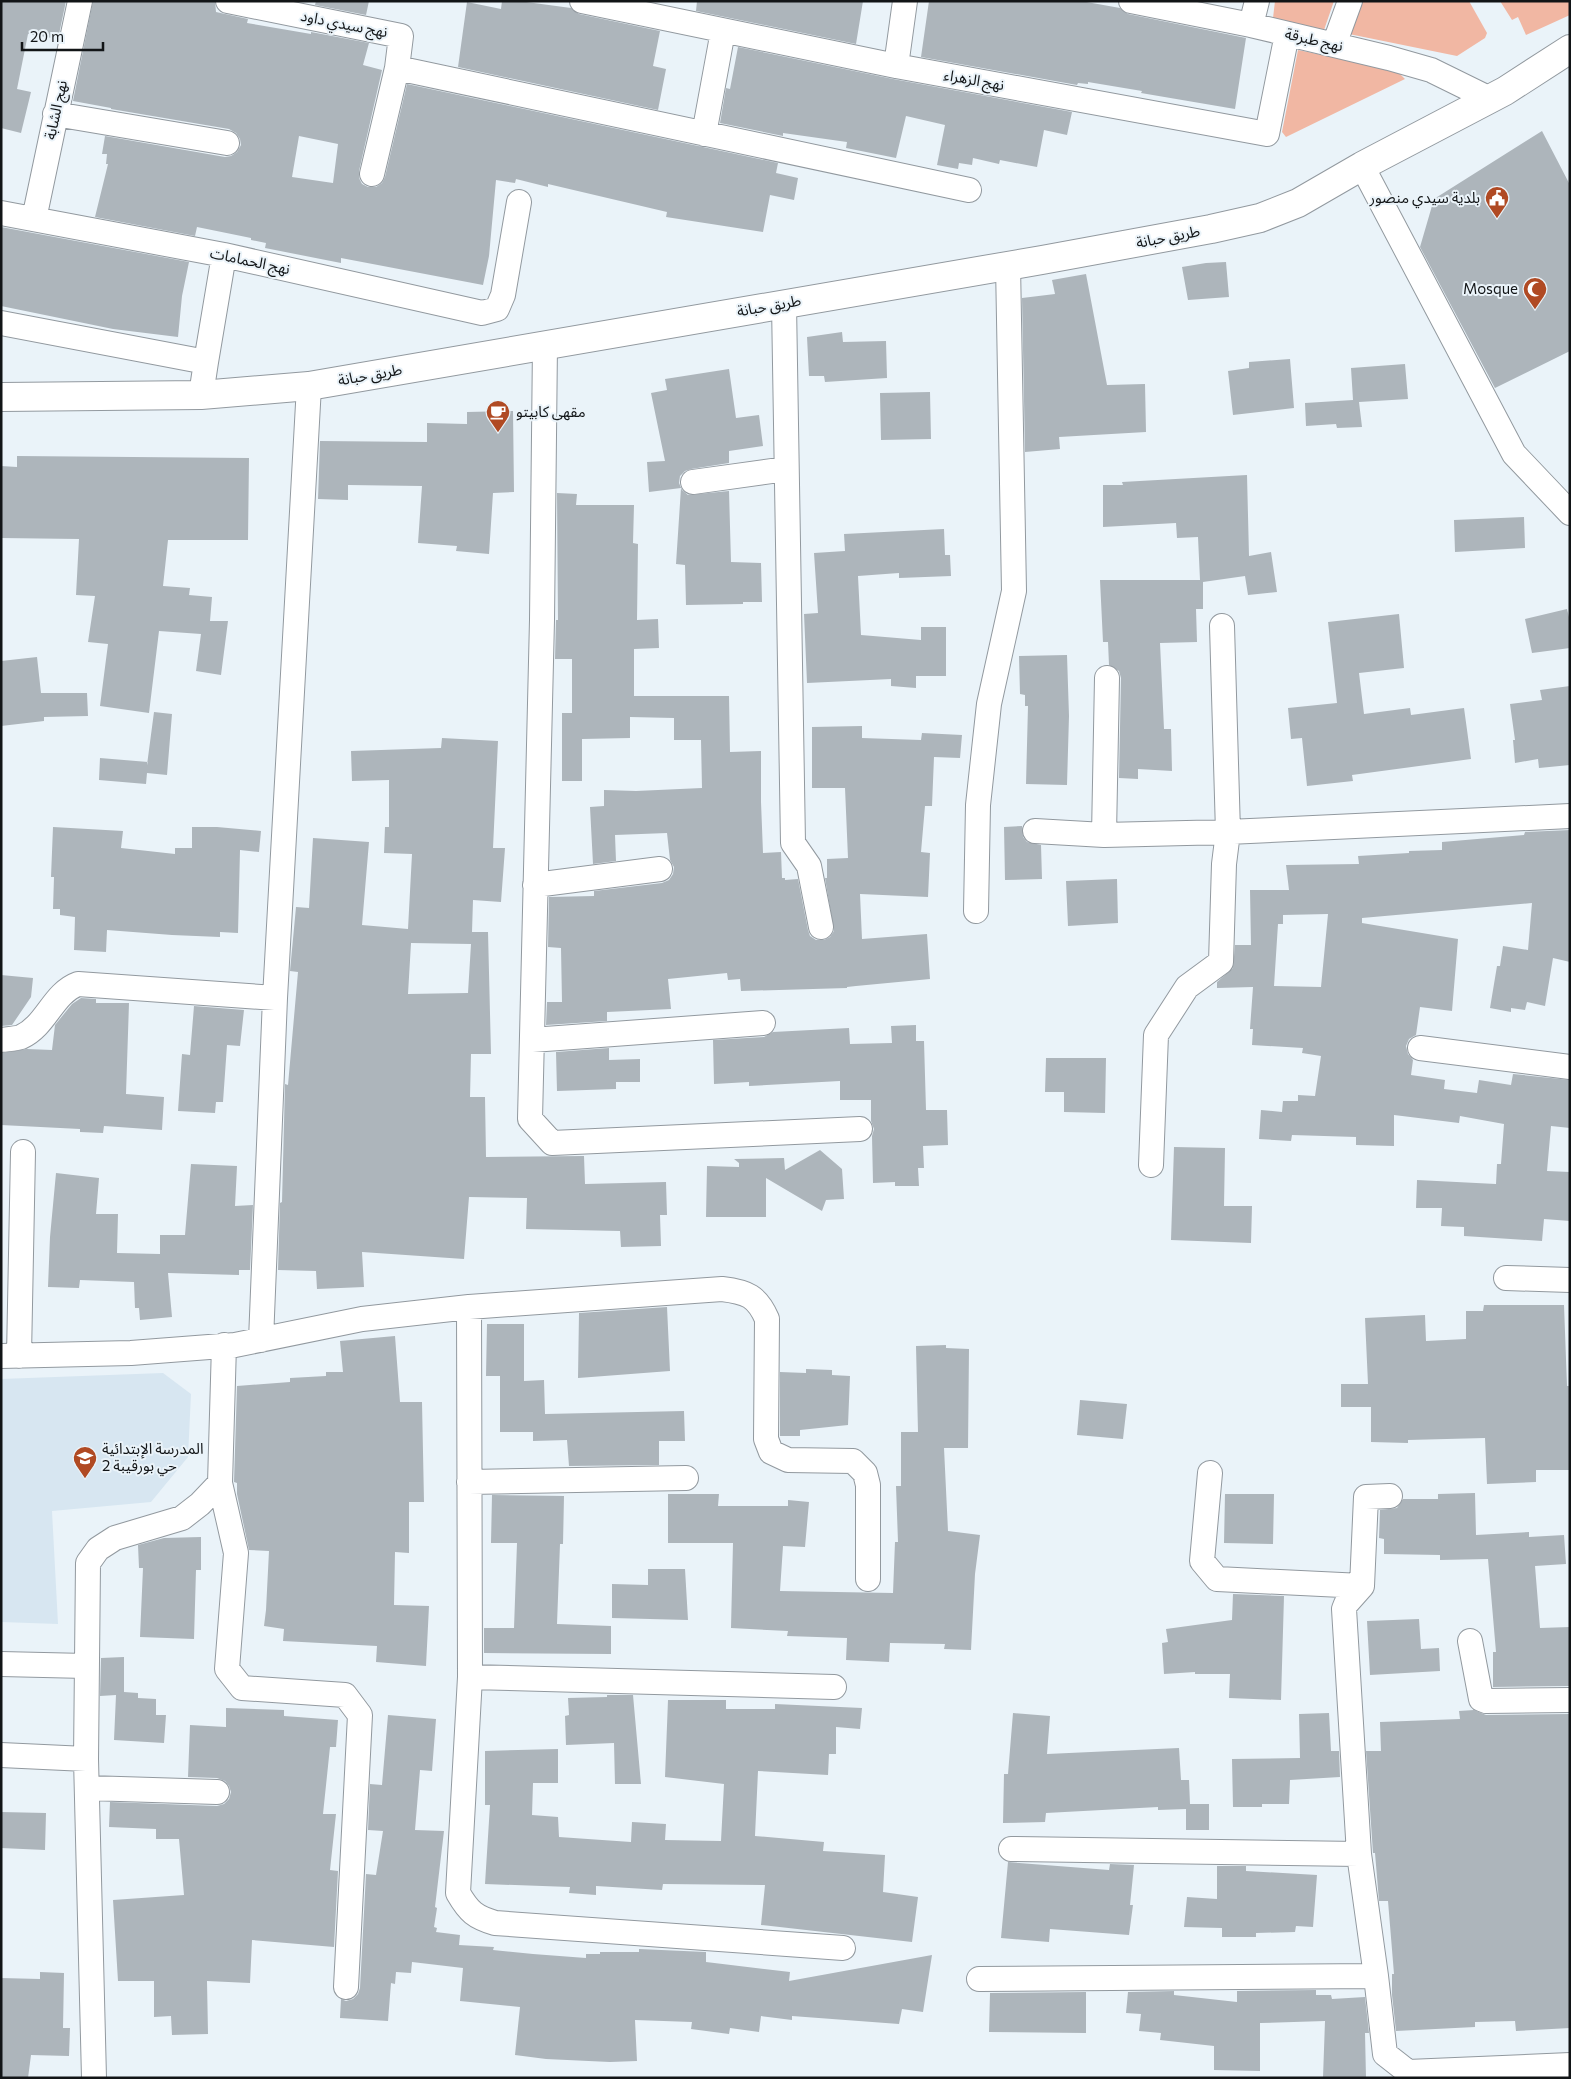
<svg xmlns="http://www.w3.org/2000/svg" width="1571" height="2079" font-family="Commissioner,'Noto Sans Arabic',sans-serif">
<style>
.built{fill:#d7e6f1}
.green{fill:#f1b7a3}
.building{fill:#adb5bb;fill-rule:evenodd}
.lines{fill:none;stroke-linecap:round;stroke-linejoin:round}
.minor-casing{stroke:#92999f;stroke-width:26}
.tertiary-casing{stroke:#92999f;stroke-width:30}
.minor{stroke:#fff;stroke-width:24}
.tertiary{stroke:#fff;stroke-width:28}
.labels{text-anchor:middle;stroke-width:4;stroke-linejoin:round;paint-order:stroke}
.street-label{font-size:15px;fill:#121517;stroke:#eaf3f9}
.poi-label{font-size:15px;fill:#121517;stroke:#eaf3f9;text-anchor:end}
</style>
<rect width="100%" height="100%" fill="#eaf3f9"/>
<path class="built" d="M163,1373L191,1394L188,1457L151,1502L52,1511L58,1624L1,1622V1379Z"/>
<path class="green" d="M1275,1H1334L1324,30L1273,18Z
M1362,1H1469L1487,33L1485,38L1457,56L1349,34Z
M1500,1H1570V15L1526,35L1518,17L1512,20Z
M1298,50L1396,70L1405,79L1286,137L1282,132Z"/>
<path class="building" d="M1,1H66L58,39L28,34L17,89L31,92L21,133L1,128Z
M93,1H215L216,12L248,19L247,23L311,34V32L369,43L363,65L382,70L359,171V178L362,184L368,187H376L382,183L385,177L407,84L778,163L776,173L798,178L794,200L770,195L763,232L666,217L667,212L548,184V187L516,179L515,183L496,180L489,256L483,285L341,258V263L265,248L266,243L251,240V238L197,227L195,236L95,217L108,164H106L107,154H102L105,136L225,157L231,156L237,152L241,145L240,139L236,133L229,129L111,109V108L73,101ZM299,136L338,144L333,183L292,177Z
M316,1H369L366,15L315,5Z
M502,1H519L571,8L579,14L660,31L653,66L666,69L658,110L458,67L467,2L501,9Z
M697,1H863L856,44L696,11Z
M929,1H1081L1120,8L1128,14L1246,38L1235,109L1141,93L1142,91L1088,82V84L1078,83L1077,85L921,57Z
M738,47L893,79L1072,112L1067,135L1044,130L1037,167L1000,160L999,164L973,158L972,165L959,163L958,169L937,165L945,125L906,116L896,158L846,148L847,142L783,133V136L720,123L726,88L730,89Z
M1542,131L1570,185V351L1495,388L1420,247L1434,199Z
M1,227L189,262L182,296L178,337L113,329L1,306Z
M1226,262L1229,297L1188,300L1182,267L1206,263Z
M1086,274L1107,385L1145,384L1146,432L1059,437L1060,449L1025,452L1022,298L1055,294L1052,280Z
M842,332L843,342L886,341L887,378L825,382L824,376H809L807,337Z
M1290,359L1294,408L1233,415L1228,371L1249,368V362Z
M1405,364L1408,399L1359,402L1362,427L1337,428L1336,424L1306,426L1305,403L1353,400L1351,368Z
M729,369L736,418L759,415L763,446L729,451V463L691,469L685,471L680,476L679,483L682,490L688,495L729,491L731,562L761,563L762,602H743V604L686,605L685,565L676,564L681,488L649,492L647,462L665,461L651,393L667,390L665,379Z
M930,392L931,439L881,440L880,393Z
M513,411L514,492L493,493L489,554L456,551L457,546L418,543L422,486L348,485V500L318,499L320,441L427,442V423L467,424V412Z
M17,456L249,458L248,540H168L163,586L190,588L189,595L212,597L210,621H228L221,675L196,671L201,634L159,631L149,713L100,706L108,644L88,642L95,596L76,595L79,539L1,538V466L17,467Z
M1247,475L1249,556L1271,552L1277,592L1248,595L1245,576L1203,582V609H1196L1197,642L1160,643L1164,729H1171L1172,771L1138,769V779L1119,778L1121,678L1119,671L1109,665L1108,642H1103L1100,580H1200L1198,537L1177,538L1176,523L1103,527V485H1123L1122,482Z
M557,493L577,494L576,505H634L633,543L638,544L637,620L658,619L659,648L634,649V696H729L730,752L761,751V802L763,853L781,852L782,878H785V880L798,879L808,930L810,936L816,940H824L830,937L834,931L825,878H827V859L848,858L845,788H812V727L862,726V738L921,740L922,733L962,735L960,758L934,757L932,806H925L921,852L930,853L928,897L860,894L862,939L927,934L930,979L856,986L847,987V988L741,991L740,979L728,980L727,973L668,979L671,1009L607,1012V1021L546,1025L547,1002H562L561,948L548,947L549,897L594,896V891L662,883L669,880L673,874L674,867L670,860L667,833L615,835L616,861L593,864L590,807L604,806V790L636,791L702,788L701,740H674V718L630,717V738L582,739V781H562V713H572V659H555L556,620H558Z
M1524,517L1525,548L1455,552L1454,520Z
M944,529L945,555H950L951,576L899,578V573L858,576L861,635L921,640V627H946V676H916V688L891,686V679L807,683L804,614L818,613L814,553L845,551L844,534Z
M1567,609L1570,621V648L1532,653L1525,619Z
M1399,614L1404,668L1359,673L1364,714L1410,708L1411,715L1464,708L1471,759L1352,775L1353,781L1307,786L1302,738L1291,739L1288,708L1337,703L1328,622Z
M1067,655L1069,716L1067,785L1026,784L1028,706H1025V695L1020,694L1019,656Z
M37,657L41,693H87L88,716L44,717V721L1,726V661Z
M1570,686V765L1539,768L1538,759L1515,763L1513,740H1515L1510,704L1542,700L1540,690Z
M154,712L172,714L167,775L147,773L146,784L99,780L100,758L148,762L147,765Z
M442,738L498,741L493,848H505L501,902L473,900L472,932H488L491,1054H471L470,1097H485L486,1157L584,1156L585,1184L666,1182L667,1215H660L661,1246L621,1247L620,1231L526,1229L527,1198L469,1197L464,1259L362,1252L364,1287L317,1289L316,1271L278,1270L280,1203L282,1202L285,1084L288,1085L298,972L290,971L296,907L309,908L313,838L369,842L362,925L408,929L412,854L384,853L385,827H389V780L352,781L351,751L441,748ZM411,943L471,944L468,993L408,994Z
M1022,826L1023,837L1027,842L1041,845L1042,879L1005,880L1004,827Z
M53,827L123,831L121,848L175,854V848H192V827H217L261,831L259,852L240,850L238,933L220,932V937L172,935L107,930L106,952L74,950L75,917L60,915V909H53L54,877H51Z
M1570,830V962L1553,958L1545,1006L1527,1002L1525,1010L1511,1008V1012L1490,1008L1497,966H1500L1503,946L1528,950L1532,903L1362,918V923L1458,939L1452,1011L1420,1007L1416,1035L1409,1039L1406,1046L1408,1054L1413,1060L1411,1075L1445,1080L1444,1089L1477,1093L1479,1080L1511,1085L1513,1074L1570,1080V1128L1551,1126L1547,1171L1570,1172V1221L1544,1219L1542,1241L1464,1236V1227L1441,1226L1442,1208H1416L1417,1180L1496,1184L1497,1164H1501L1504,1124L1460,1116L1459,1123L1394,1115V1146L1356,1145V1137L1292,1135L1291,1141L1259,1139L1261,1110L1282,1112L1283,1101H1298V1095L1315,1096L1321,1056L1302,1053L1303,1048L1252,1045L1253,1029H1250L1253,987L1217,988V982L1233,968L1235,945H1251L1250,890H1289L1286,865L1359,864L1358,856L1409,853V851L1442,850V842L1524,835L1525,832ZM1328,914L1321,987L1274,986L1278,924H1283V915Z
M1117,879L1118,923L1068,926L1066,881Z
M1,975L33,978L31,997L12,1025L1,1026Z
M81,998L96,999V1003H129L126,1094L164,1097L162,1130L104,1126L103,1133L80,1132V1129L1,1125V1053L27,1049L52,1050L55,1025L72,1004Z
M194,1006L244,1010L240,1046L227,1045L223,1102H216L215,1113L178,1111L182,1054L190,1055Z
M916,1025V1041H924L926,1110H947L948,1145L923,1146L924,1168H918L919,1186H895V1182L873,1183L872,1136L874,1129L871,1121V1100H840V1081L749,1086V1082L714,1084L713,1040L764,1037L773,1032L849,1028L850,1044L892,1043L891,1026Z
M609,1048V1060L640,1059V1082H616V1089L557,1091L556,1052Z
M1046,1058H1106L1105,1113L1064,1112V1092H1045Z
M1174,1147L1225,1148L1224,1206H1252L1251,1243L1171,1240Z
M820,1150L842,1169L844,1199L826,1200L822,1211L766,1178V1217H706L707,1166L739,1167V1163L734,1159L784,1158L785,1170Z
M191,1164L237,1166L235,1206L253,1205L250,1270H239V1275L168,1273L172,1317L140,1320L139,1308H135L134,1282L80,1280L79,1288L48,1287L50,1237L56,1173L99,1178L96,1214H118L117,1253L160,1254V1235H185Z
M1484,1305H1564L1567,1386H1570V1470H1536V1482L1487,1484L1485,1438L1408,1440V1443L1371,1442V1407H1341V1384H1368L1365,1318L1425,1315L1426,1341L1466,1339V1311H1483Z
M667,1307L670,1371L578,1378L579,1313Z
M487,1324H524V1381L544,1380L545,1414L684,1411L685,1441H659V1465L569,1466L567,1440L533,1441V1432H500V1376H486Z
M395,1336L400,1402H422L424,1502H409V1553L395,1552L394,1605L429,1606L426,1666L376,1662L377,1646L283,1641L284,1629L264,1626L266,1610L269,1551L249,1550L237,1494V1483L234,1482L237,1386L290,1382V1378L326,1376V1372H343L340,1341Z
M946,1345V1348L969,1349L968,1448H944L948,1531L980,1535L975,1574L971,1650L944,1649L945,1644L890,1643L889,1662L846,1660L847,1638L787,1636L788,1631L731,1628L733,1543H668V1494H719L718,1506H788V1500L809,1502L805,1547L783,1546L780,1591L893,1593L895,1542H898L896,1486H901V1432H918L916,1346Z
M806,1369L832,1370V1375L850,1376L848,1425L800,1430V1436H780V1372L806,1373Z
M1080,1400L1127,1404L1123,1439L1077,1435Z
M1475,1493L1476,1535L1529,1532V1537L1564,1535L1566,1564L1535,1566L1540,1628L1570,1627V1686L1493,1687V1652H1496L1488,1559L1440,1560V1555L1384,1554V1539L1379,1538L1380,1510L1397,1508L1403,1499H1438V1494Z
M1225,1494H1274L1273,1544L1224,1543Z
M492,1495L564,1496L563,1544H560L557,1624L611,1626V1654L484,1653V1628H514L517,1543H491Z
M201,1537V1570H196L194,1639L140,1637L143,1568H139L138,1545L164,1538Z
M648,1569H685L688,1620L612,1618V1584L648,1585Z
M1233,1594L1284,1596L1281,1700L1229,1698L1230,1674H1195V1672L1164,1674L1162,1643L1168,1642L1166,1629L1232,1620Z
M1419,1619L1421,1649L1439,1648L1440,1671L1370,1675L1367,1621Z
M124,1657V1692L138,1693V1698L156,1699V1715H166L164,1743L114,1740L116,1695L100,1696L101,1658Z
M607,1695H633L641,1784H615L614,1743L566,1745L565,1716L569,1715L568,1698L607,1697Z
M668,1700H726V1709H775V1704L862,1708L860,1729L836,1727V1754H829L828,1775L758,1771L755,1836L824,1842L823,1851L885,1855L883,1892L918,1897L912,1942L761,1925L765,1885L663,1884L662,1890L596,1886V1895L569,1893L570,1887L485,1884L490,1805H485V1751L558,1749V1783H533L532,1815L558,1817L559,1837L631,1842L632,1822L666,1824L665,1840L721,1841L724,1784L665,1777Z
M226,1708L284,1710V1716L338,1720L336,1747H330L323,1814H336L330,1870L338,1871L334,1947L252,1940L250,1983L207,1981L208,2034L172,2035L171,2016L154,2017V1981H118L113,1900L184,1895L179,1839H156V1829L109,1827L110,1802L217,1806L224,1804L229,1799L231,1792L229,1786L225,1781L217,1778L188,1777L190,1725L226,1727Z
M1474,1710L1486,1715L1570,1714V2028L1516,2031L1515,2021L1475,2022V2027L1396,2031L1392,1995V1974H1394L1388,1901H1379L1375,1853H1373L1366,1751H1381L1380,1722L1460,1719L1459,1711Z
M1013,1713L1050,1716L1047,1754L1179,1748L1181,1780H1189L1190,1804H1209V1830H1186V1809L1158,1810V1807L1046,1813L1045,1822L1003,1823L1004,1774H1008Z
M1329,1713L1331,1751H1339L1340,1777L1290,1780L1289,1804H1262V1807H1233L1232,1759L1300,1758L1299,1714Z
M388,1715L436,1719L432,1771L420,1770L415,1830L444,1831L435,1907L437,1908L434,1927L437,1928L436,1932L460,1935L459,1945L494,1947L493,1950L533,1954L586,1958V1954H600V1952H639V1949L706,1952V1962L790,1972L789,1981L932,1955L923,2012L902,2009L899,2024L792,2016V2020L761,2016L759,2032L730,2028L729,2034L691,2029L692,2022L635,2020L637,2061L610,2062L546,2059L515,2055L520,2007L460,2001L463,1968L412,1962L411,1973L396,1972L395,1984L391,1983L388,2021L340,2018L341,1999L346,2001L353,1999L358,1994L360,1988L366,1874L376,1875L383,1831L368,1830L370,1784L382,1785Z
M1,1812L46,1813L45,1850L1,1848Z
M1008,1862L1109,1870L1110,1864L1134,1865L1130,1905H1133L1129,1935L1050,1929L1049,1942L1001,1938Z
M1217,1866H1246V1871L1317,1875L1313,1927L1296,1926L1295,1932L1256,1933V1937H1222V1928L1184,1927L1187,1897L1217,1899Z
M40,1972L64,1973L63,2028H70L69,2056L31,2055L28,2078H1V1978L40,1979Z
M1316,1990V1995H1331L1332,1999L1365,1997L1369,2033H1365L1366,2078H1323L1325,2021L1260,2023V2071L1214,2070V2046L1160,2040L1161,2033L1139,2031L1141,2014L1126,2013L1128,1992L1174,1991V1995L1237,2002V1991Z
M1086,1992V2033L989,2032L990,1993Z"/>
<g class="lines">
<g class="minor-casing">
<path id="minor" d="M228,1L401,36L397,68L372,174
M582,1L896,66L1267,134L1287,34
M1131,1L1251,25L1389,58L1431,70L1490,99
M1251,25L1257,1
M1334,45L1350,1
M896,66L905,1
M397,68L969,190
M55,114L227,143
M704,134L723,31
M1362,166L1514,454L1570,513
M1,213L224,255L482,313L497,309L503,295L519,202
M34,219L80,1
M784,304L793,843L809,866L821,927
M1,323L206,362L201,395
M545,344L542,620L530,1119L552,1143L860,1129
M206,362L224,255
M693,482L786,469
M1222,626L1228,832L1570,816
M1107,678L1104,835L1228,832L1224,864L1221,962L1187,987L1156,1035L1151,1165
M1035,831L1104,835
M535,885L660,869
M976,911L978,805L989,704L1014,591L1008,265
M1,1040C7,1039 15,1039 21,1037C46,1026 53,993 78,984L275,998
M532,1040L763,1023
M1420,1048L1570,1067
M1506,1278L1570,1280
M469,1307L470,1677L458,1893C469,1912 475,1917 495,1923L843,1948
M261,1340L275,998L309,386
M1,1356L131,1353L235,1345L362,1319L469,1307L722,1289C747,1292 757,1296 767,1319L766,1439L771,1452L788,1460L853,1461L865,1473L868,1485V1579
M19,1356L23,1152
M1210,1473L1202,1561L1217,1579L1362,1586
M469,1482L686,1478
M220,1483L236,1553L227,1669L242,1688L345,1695L360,1715L346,1987
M1470,1641L1481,1699L1486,1701L1570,1700
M1,1664L86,1666
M470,1677L834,1687
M1,1755L86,1759
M88,1788L217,1792
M1011,1849L1359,1854
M1376,1976L1385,2054L1408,2072L1570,2065
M979,1979L1376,1976L1359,1854L1344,1609L1346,1604L1362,1586L1366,1497L1390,1496
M94,2078L86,1759L88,1563L98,1549L115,1538L182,1518L200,1504L220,1483L224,1345"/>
</g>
<g class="tertiary-casing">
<path id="tertiary" d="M1,397L201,395L309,386L1042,260L1211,229L1260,218L1298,203L1362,166L1505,91L1570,49"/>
</g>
<use href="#minor" class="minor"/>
<use href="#tertiary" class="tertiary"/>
</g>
<defs>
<g id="civic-pin" transform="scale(1.25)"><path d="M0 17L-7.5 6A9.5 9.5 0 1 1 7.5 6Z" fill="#b04a23" stroke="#eaf3f9"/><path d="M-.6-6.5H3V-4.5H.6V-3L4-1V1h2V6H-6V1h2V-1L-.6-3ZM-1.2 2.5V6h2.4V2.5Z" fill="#fff"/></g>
<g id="mosque-pin" transform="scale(1.25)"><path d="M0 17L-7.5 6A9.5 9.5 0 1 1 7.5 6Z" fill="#b04a23" stroke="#eaf3f9"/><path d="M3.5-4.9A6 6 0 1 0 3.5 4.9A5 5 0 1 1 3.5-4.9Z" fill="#fff"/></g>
<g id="cafe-pin" transform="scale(1.25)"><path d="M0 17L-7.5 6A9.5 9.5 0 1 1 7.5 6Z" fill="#b04a23" stroke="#eaf3f9"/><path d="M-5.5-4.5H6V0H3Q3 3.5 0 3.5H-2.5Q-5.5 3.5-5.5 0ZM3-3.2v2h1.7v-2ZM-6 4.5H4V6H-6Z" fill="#fff"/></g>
<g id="school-pin" transform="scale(1.25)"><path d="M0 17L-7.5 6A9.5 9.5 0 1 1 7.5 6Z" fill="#b04a23" stroke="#eaf3f9"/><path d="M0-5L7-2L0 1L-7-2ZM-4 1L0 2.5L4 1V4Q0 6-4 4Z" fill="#fff"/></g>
</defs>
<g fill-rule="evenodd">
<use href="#civic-pin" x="1497" y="198"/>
<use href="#mosque-pin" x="1535" y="289"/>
<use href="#cafe-pin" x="498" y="412"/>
<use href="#school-pin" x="85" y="1458"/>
</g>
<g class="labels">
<g class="street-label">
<text transform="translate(344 24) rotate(11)" y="5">نهج سيدي داود</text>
<text transform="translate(1314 40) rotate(13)" y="5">نهج طبرقة</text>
<text transform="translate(974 80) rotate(10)" y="5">نهج الزهراء</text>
<text transform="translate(56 110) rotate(-78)" y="5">نهج الشابة</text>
<text transform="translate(1168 237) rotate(-11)" y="5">طريق حبانة</text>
<text transform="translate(250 261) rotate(12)" y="5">نهج الحمامات</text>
<text transform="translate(769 306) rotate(-10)" y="5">طريق حبانة</text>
<text transform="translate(370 375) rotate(-10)" y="5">طريق حبانة</text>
</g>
<g class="poi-label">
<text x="1480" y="203">بلدية سيدي منصور</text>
<text x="1518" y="294">Mosque</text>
<text x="516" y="417" text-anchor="start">مقهى كابيتو</text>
<text x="102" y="1454" text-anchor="start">المدرسة الإبتدائية<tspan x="102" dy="17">حي بورقيبة 2</tspan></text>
</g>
</g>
<rect width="1571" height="2079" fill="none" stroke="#121517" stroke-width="5"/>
<path d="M22 42v8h81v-8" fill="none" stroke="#121517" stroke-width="2.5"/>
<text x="30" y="42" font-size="15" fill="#121517" stroke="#eaf3f9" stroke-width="4" paint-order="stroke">20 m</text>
</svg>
